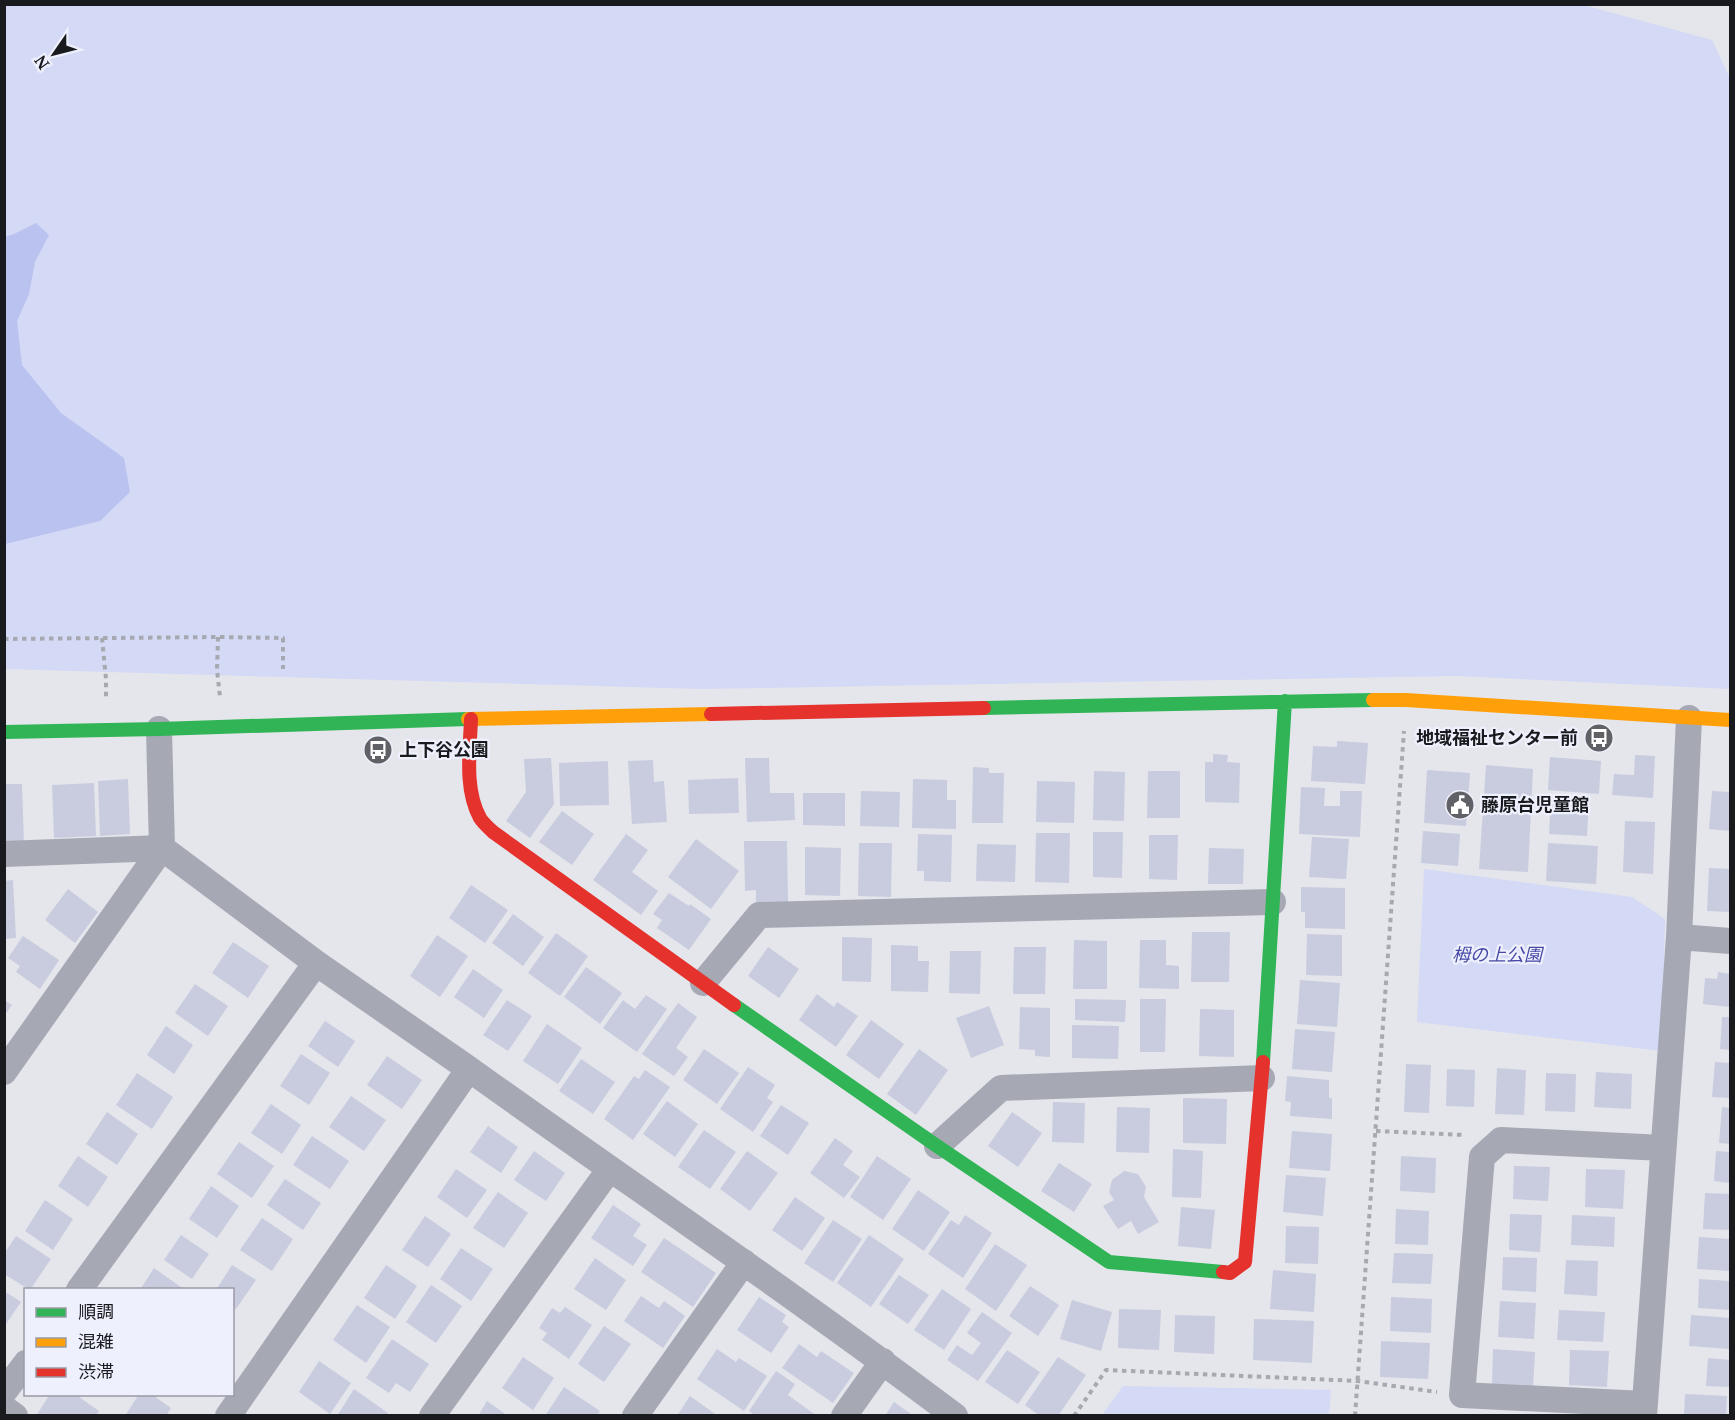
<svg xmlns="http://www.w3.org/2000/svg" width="1735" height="1420" font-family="'Noto Serif','Noto Sans JP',serif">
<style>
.green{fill:#d4d9f5}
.water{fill:#bac2f0}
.building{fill:#c8ccde}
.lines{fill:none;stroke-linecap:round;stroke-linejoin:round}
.path{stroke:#a7a9b0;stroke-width:4;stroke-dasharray:4.5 4.5;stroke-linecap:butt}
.street{stroke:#a6a8b4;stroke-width:26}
.fast{stroke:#30b455;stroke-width:14}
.slow{stroke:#ff9f0a;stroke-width:14}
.jam{stroke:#e5322d;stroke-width:14}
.labels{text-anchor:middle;stroke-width:4.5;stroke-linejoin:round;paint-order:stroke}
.poi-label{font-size:18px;font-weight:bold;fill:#191a1e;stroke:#eef0fd;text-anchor:start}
.park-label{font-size:18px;font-style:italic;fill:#464aa6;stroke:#eef0fd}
</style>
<rect width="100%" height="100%" fill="#e4e6ec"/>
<path class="green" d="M1580,4L1712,40L1730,78V689L1457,676L702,689L5,669V5Z
M1424,869L1632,897L1665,919L1662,1051L1417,1022Z
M1123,1386L1331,1390L1329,1415H1102Z"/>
<path class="water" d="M36,223L49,235L35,262L29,294L17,321L22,365L61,413L124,458L130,492L100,521L5,544V237L14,234Z"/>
<path class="building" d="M1337,741L1368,743L1365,784L1311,781L1313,746L1337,747Z
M1213,754L1228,755L1227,762L1240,763L1239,803L1205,802V762H1213Z
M1635,755L1655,756L1653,798L1612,795L1614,774L1634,775Z
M1550,757L1601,761L1599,794L1548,790Z
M551,758L554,804L530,838L506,821L526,792L524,759Z
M745,758H769L770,793H794L795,820L747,822Z
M653,760L654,782L664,781L667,822L632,824L628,761Z
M608,761L609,805L560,806L559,763Z
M1486,765L1533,769L1528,872L1479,869Z
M973,767L989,768V773H1004L1003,823H972Z
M1427,770L1470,773L1466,826L1424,823Z
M1094,771L1125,772L1124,821L1093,820Z
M1148,771H1180V818H1147Z
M738,778L739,813L689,814L688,780Z
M128,779L130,834L100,836L98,781Z
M913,779L947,780V800H956V829L912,828Z
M1037,781L1075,782L1074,823L1036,822Z
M94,783L96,836L54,838L52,785Z
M4,784H22L24,844H4Z
M1301,787L1325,788L1324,806H1340V791H1362L1360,837L1299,834Z
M861,791L900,792L899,827L860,826Z
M1712,791L1730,792V831L1709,829Z
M803,793H845V826L803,825Z
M1551,797L1589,799L1587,836L1549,834Z
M562,811L594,834L572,865L539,842Z
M1625,821L1655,822L1653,874L1623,872Z
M1423,831L1460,834L1458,866L1421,863Z
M1093,832H1123L1122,878L1093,877Z
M1036,833H1070L1069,883L1035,882Z
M626,834L648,850L632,872L658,891L641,915L593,880Z
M918,834L952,835L951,882L924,881V871H917Z
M1149,835H1178L1177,880L1149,879Z
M1312,837L1349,839L1346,879L1309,877Z
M696,839L739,871L711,909L668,877Z
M744,841H787L788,902H756V890L745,891Z
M859,843H892L891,897L858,896Z
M1548,843L1598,846L1596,884L1546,881Z
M977,844L1016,845L1015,882L976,881Z
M805,847L841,848L840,896L805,895Z
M1209,848L1244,849L1243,884H1208Z
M1709,868L1730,869V912L1707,911Z
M13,880L16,938L4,939V881Z
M471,885L508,910L485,943L449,918Z
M1301,887L1345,888V929L1305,928V912H1301Z
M68,889L98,912L75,943L45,920Z
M669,893L689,906L690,904L711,919L689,950L657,928L662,920L653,914Z
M513,914L544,937L523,966L492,943Z
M1192,932H1230L1229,982H1191Z
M556,933L588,956L560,996L528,973Z
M1307,934L1342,935V976L1306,975Z
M437,935L468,956L440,997L410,976Z
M23,936L59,960L40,989L16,972L20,966L8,958Z
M842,937L872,938L871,982L842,981Z
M1074,940L1107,941V989H1073Z
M1140,940H1166V965L1179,966V989L1139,988Z
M233,942L269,966L248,998L212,973Z
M891,945L918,946V961H929L928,992L891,991Z
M768,947L799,969L779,998L748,976Z
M1014,947H1046L1045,994H1013Z
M950,951H981L980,994L949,993Z
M586,967L622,993L600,1024L564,997Z
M473,969L503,990L484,1018L454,997Z
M1718,972L1730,974V1007L1703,1004L1705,978L1717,979Z
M1300,980L1340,983L1337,1027L1297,1024Z
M195,984L228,1006L208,1036L175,1013Z
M817,994L834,1007L837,1002L858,1016L836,1047L799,1020Z
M646,995L667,1009L637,1052L603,1028L623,1000L635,1009Z
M1075,999L1126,1000L1125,1022L1075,1020Z
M1140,999H1166L1165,1052H1140Z
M4,1000L12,1005L4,1016Z
M507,1000L532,1016L508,1051L483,1035Z
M678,1003L697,1017L676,1048L688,1057L674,1076L642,1054Z
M989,1006L1004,1045L971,1058L956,1018Z
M1020,1007L1050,1008V1057L1035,1056V1050L1019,1049Z
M1200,1009L1234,1010V1057L1199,1056Z
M1722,1017H1730V1050L1720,1049Z
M871,1020L904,1044L879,1079L846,1055Z
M325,1021L355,1041L338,1067L308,1046Z
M547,1024L582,1048L558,1084L523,1061Z
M1072,1025L1119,1026L1118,1059L1072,1058Z
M166,1026L193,1045L174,1074L147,1055Z
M1295,1029L1335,1032L1332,1072L1292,1069Z
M704,1049L739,1073L717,1104L683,1080Z
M919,1049L948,1070L916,1115L887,1094Z
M301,1054L330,1073L309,1105L280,1086Z
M387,1056L422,1080L402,1109L367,1085Z
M581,1059L615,1082L593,1114L559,1091Z
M1715,1062L1730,1063V1098L1712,1097Z
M1406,1064L1431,1065L1429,1113L1404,1112Z
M748,1067L775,1085L767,1098L773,1102L753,1132L720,1109Z
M1497,1068L1526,1070L1524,1115L1495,1114Z
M1447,1069L1475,1070L1474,1107L1446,1106Z
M645,1070L670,1087L633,1140L604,1119L634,1076L639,1079Z
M1596,1072L1632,1074L1631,1109L1594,1107Z
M137,1073L173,1097L152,1129L116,1105Z
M1546,1073L1576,1074L1575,1112L1545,1111Z
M1287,1076L1329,1080V1098H1332V1119L1290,1116L1291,1102L1285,1101Z
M351,1096L386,1120L364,1151L329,1127Z
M1183,1098L1227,1099L1226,1144L1183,1143Z
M667,1101L698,1124L675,1157L643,1134Z
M1053,1102L1085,1103L1084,1143L1052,1142Z
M271,1104L301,1125L282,1154L251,1133Z
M781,1105L809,1123L788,1155L760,1136Z
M1117,1107L1150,1108L1149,1153L1116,1152Z
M1722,1107L1730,1108V1144L1719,1143Z
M107,1112L138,1134L117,1165L86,1144Z
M1012,1112L1042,1133L1018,1167L988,1146Z
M488,1126L518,1147L501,1173L470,1152Z
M704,1130L736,1152L710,1189L678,1167Z
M1292,1131L1332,1134L1330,1171L1289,1168Z
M312,1136L349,1161L330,1189L293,1165Z
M835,1138L853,1151L843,1165L860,1177L844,1198L810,1173Z
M239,1142L274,1166L252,1198L217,1174Z
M1173,1149L1203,1151L1201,1198L1172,1197Z
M534,1151L565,1173L546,1201L514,1180Z
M747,1151L778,1173L750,1211L720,1189Z
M1716,1151L1730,1152V1183L1714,1181Z
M78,1156L108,1177L88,1207L58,1186Z
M877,1156L911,1179L883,1220L850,1197Z
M1401,1156L1436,1158L1435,1193L1400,1191Z
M1059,1163L1092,1184L1074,1212L1041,1191Z
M1514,1166L1550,1167L1548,1201L1513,1199Z
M456,1169L487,1190L467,1218L437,1197Z
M1586,1169L1625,1170L1623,1209L1585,1207Z
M1124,1171L1138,1174L1146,1187L1144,1197L1159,1222L1138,1234L1131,1221L1118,1229L1103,1206L1114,1200L1109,1192L1112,1180Z
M1286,1175L1326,1178L1323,1216L1283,1212Z
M285,1179L321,1203L303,1230L267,1205Z
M211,1186L239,1206L217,1238L189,1219Z
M918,1190L950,1212L924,1251L892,1229Z
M498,1192L528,1213L504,1248L473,1228Z
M1705,1193L1730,1194V1230L1703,1229Z
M795,1197L825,1218L802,1251L772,1230Z
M45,1200L73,1219L53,1250L25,1231Z
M613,1205L641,1224L633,1236L647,1245L633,1266L591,1238Z
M1181,1207L1215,1210L1211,1249L1178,1246Z
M1396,1209L1429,1211L1428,1245L1395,1244Z
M1510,1214L1542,1215L1540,1252L1509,1250Z
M965,1215L992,1233L963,1278L928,1254L951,1220L959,1225Z
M1572,1215L1615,1217L1614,1247L1571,1245Z
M425,1216L451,1234L428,1267L402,1250Z
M262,1218L293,1239L272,1271L240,1250Z
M833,1220L862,1239L833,1282L804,1263Z
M1286,1226L1319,1227L1318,1264L1285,1263Z
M181,1235L209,1254L192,1279L164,1260Z
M869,1235L904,1259L871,1307L837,1283Z
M16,1236L51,1259L30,1290L4,1274V1254Z
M1699,1237L1730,1239V1271L1697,1269Z
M664,1238L716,1273L693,1307L641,1272Z
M995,1244L1027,1265L996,1311L965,1289Z
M461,1248L493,1269L471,1301L440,1279Z
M1394,1253L1433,1254L1431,1284L1392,1283Z
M1503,1257L1537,1258L1536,1292L1502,1290Z
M595,1258L626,1280L606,1310L574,1289Z
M1566,1260L1598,1261L1597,1296L1564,1294Z
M232,1265L256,1280L236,1309L232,1307V1290H216Z
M386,1265L417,1286L395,1319L364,1298Z
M154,1268L185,1290H140Z
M1273,1270L1316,1274L1314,1312L1270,1309Z
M899,1275L929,1295L908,1324L879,1304Z
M1699,1279L1730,1281V1310L1698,1308Z
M431,1285L462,1306L436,1343L406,1322Z
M1030,1286L1059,1305L1038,1336L1009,1316Z
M942,1289L971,1309L944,1350L914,1330Z
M4,1291L21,1302L4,1327Z
M641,1296L659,1308L664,1301L685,1316L663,1348L624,1321Z
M759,1297L786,1315L782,1322L789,1327L771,1353L737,1330Z
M1391,1297L1432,1299L1431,1333L1390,1331Z
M1072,1300L1112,1312L1101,1351L1060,1339Z
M1500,1301L1536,1303L1534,1339L1498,1337Z
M357,1305L390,1327L366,1363L333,1340Z
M565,1307L592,1325L569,1359L542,1340L547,1333L539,1328L552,1308L560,1313Z
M1119,1309L1161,1310L1159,1350L1118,1348Z
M1559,1310L1605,1312L1603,1342L1557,1340Z
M982,1312L1012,1333L978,1381L947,1360L957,1345L972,1355L981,1343L967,1333Z
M1175,1315L1215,1316L1214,1354L1174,1352Z
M1691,1315L1730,1318V1349L1689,1346Z
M1254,1319L1314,1321L1312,1363L1253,1360Z
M604,1326L631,1344L604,1382L578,1364Z
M392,1339L429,1364L410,1392L396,1383L389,1393L366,1378Z
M1381,1341L1430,1343L1428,1379L1380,1377Z
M799,1344L817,1357L821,1351L854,1373L833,1403L782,1368Z
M717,1349L736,1362L739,1358L767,1376L744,1411L697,1379Z
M1493,1349L1535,1352L1533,1387L1492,1385Z
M1007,1350L1040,1372L1018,1404L985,1382Z
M1570,1350L1609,1351L1607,1387L1569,1385Z
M523,1357L554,1378L533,1410L502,1388Z
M1058,1357L1086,1375L1058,1416H1040L1025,1405Z
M1708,1358L1730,1360V1387L1706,1386Z
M319,1361L351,1383L330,1414L299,1392Z
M776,1371L795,1384L788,1395L817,1416H756L749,1411Z
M564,1387L600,1411L597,1416H545Z
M354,1389L388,1413L387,1416H337Z
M50,1394H75L99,1411L96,1416H36Z
M139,1394H151L171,1408L166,1416H125Z
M1685,1394L1727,1396L1726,1416H1684Z
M690,1396L718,1416H677Z
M487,1401L508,1416H478Z
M894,1402L914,1416H885Z"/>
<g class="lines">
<path class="path" d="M218,637L217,670L220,697
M102,638L106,679V700
M4,639L218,637L283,638V669
M1376,1131L1465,1135
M1074,1416L1106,1370L1358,1381L1437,1392
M1355,1416L1404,731"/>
<path class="street" d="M159,729L162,848L316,963L469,1069L228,1416
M4,854L162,848
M1679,937L1730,941
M703,983L759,915L1273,902
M469,1069C631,1185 796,1296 955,1416
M4,1072L162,848
M937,1146L1001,1088L1262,1078
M79,1290L316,963
M4,1392L26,1363
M1645,1404L1462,1395L1482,1157L1501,1140L1663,1148
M4,1408L15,1416
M432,1416L609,1170
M635,1416L744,1262
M844,1416L883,1361
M1644,1416L1679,937L1689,718"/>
<path class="fast" d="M984,708L1373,700
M4,732L159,729L468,719
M734,1005L937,1146L1109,1262L1223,1272
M1263,1062L1285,701"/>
<path class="slow" d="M1373,700H1406L1730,720
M468,719L711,714"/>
<path class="jam" d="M711,714L984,708
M471,719C470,750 464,789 480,818C483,823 489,828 493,832L734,1005
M1223,1272L1230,1273L1245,1262L1263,1062"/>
</g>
<defs>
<g id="bus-disc" transform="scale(1.5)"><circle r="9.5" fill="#606166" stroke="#eef0fd"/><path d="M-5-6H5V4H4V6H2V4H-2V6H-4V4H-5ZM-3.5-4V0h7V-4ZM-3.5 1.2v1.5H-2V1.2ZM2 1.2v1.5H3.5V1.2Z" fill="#fff"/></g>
<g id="civic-disc" transform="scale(1.5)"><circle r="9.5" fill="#606166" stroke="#eef0fd"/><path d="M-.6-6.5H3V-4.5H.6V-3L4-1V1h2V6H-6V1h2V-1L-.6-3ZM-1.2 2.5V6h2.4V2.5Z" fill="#fff"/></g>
</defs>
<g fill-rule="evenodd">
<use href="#bus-disc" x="1599" y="738"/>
<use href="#bus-disc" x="378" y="750"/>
<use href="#civic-disc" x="1460" y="805"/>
</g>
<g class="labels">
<g class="poi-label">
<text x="1578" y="744" text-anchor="end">地域福祉センター前</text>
<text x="399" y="756">上下谷公園</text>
<text x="1481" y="811">藤原台児童館</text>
</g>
<g class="park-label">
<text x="1497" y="961">栂の上公園</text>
</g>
</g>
<rect width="1735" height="1420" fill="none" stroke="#191a1e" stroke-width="12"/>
<rect x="24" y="1288" width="210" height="108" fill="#eef0fd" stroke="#999aa4" stroke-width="1.5"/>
<rect x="36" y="1308" width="30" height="9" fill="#30b455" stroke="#999aa4" stroke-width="1.5"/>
<text x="78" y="1318" font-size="18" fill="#191a1e">順調</text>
<rect x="36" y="1338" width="30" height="9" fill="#ff9f0a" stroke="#999aa4" stroke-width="1.5"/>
<text x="78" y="1348" font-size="18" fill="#191a1e">混雑</text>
<rect x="36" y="1368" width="30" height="9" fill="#e5322d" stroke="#999aa4" stroke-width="1.5"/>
<text x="78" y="1378" font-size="18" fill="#191a1e">渋滞</text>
<g transform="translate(54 54) rotate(235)" stroke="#eef0fd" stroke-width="4.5" paint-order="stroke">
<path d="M0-4.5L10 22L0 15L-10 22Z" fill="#191a1e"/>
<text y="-9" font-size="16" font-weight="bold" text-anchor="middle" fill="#191a1e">N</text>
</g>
</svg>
